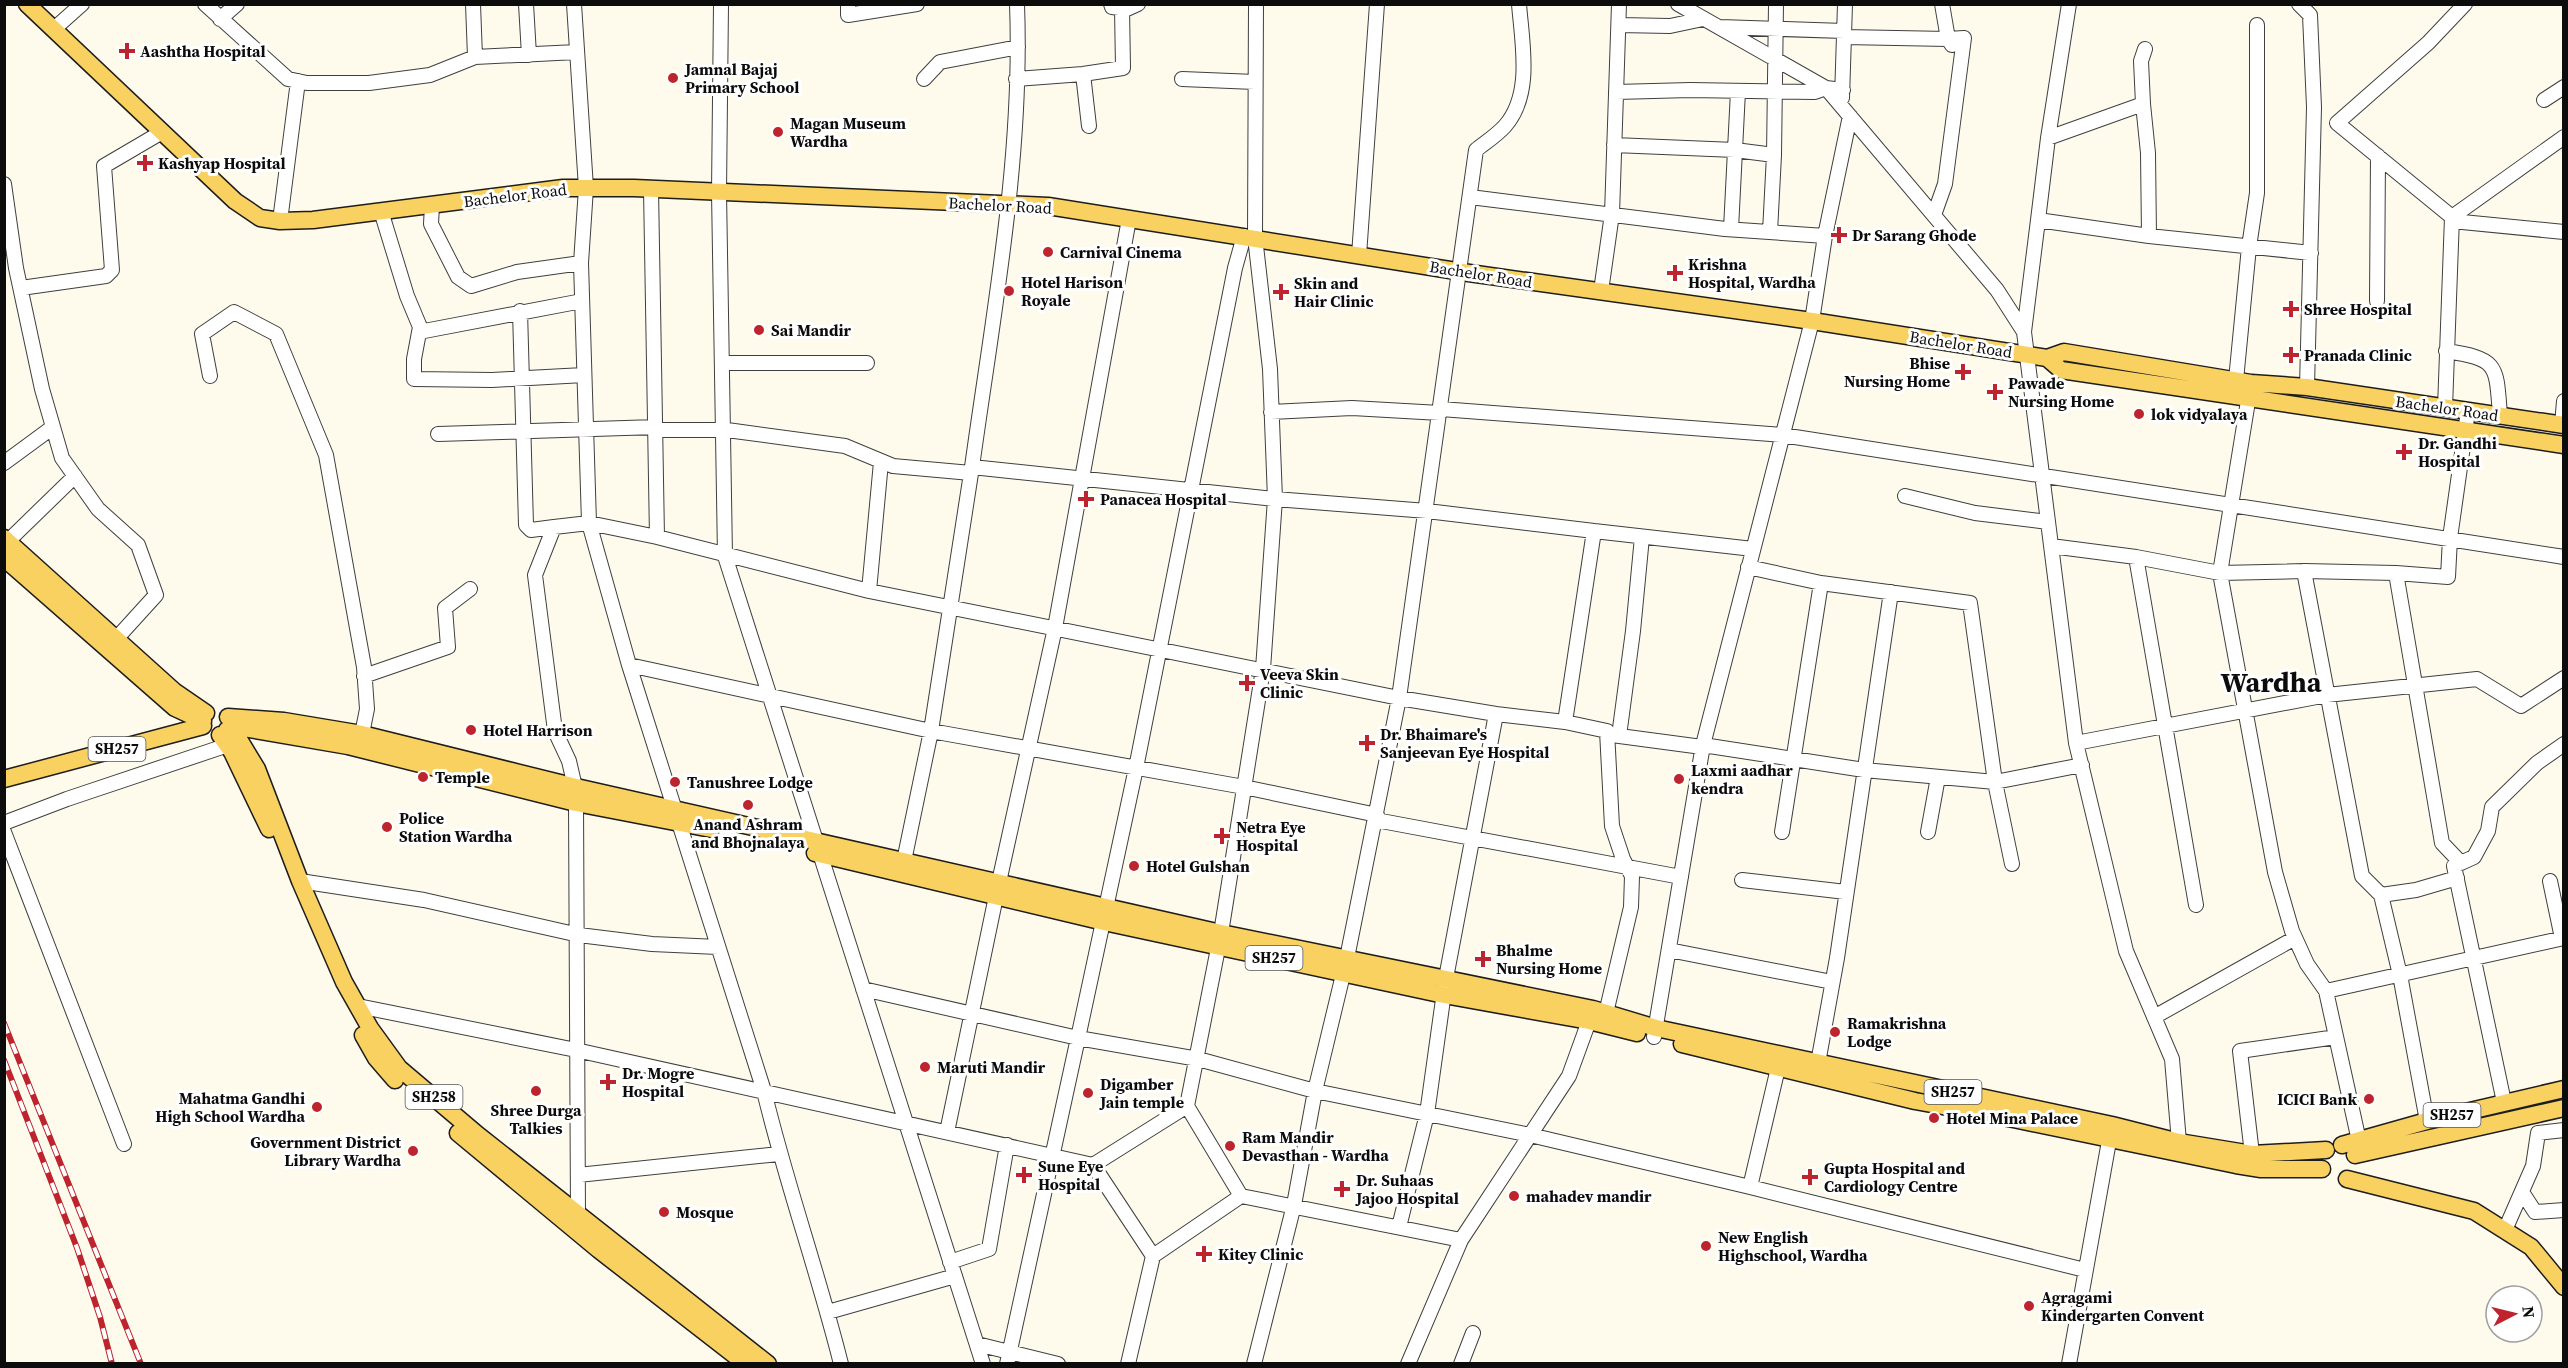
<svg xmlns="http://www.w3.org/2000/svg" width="2568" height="1368" font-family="'Source Serif 4',serif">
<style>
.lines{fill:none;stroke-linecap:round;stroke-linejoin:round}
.minor-casing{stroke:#3f3f3f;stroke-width:16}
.major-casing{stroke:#1d1d1d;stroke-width:19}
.minor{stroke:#fff;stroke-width:14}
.major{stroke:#f9d161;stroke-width:16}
.rail-casing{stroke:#bd242e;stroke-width:6}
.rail{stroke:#fff;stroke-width:4;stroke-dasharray:11;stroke-linecap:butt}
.poi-dot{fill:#bd242e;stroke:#fff;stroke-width:2}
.labels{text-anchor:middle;stroke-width:6;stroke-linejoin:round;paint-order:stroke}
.shield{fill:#fff;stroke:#555;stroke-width:1.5}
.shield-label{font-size:15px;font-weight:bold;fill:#0c0c0c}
.poi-label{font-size:16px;font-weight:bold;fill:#0c0c0c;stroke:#fff;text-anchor:start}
.street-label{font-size:16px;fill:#0c0c0c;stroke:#fff}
.town-label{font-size:28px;font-weight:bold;fill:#0c0c0c;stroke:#fff}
</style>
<rect width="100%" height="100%" fill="#fffbec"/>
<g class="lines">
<g class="minor-casing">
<path id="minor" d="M205,4L288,79L307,83H369L430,75L475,57L577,52
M473,4L475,57
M526,4L529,55
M574,4L586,188L581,263L589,523L629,665L764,1091C786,1183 818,1272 841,1364
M721,4L719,192L725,556L983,1364
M848,4V15L917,4
M1111,4L1112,7L1127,9L1138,4
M1678,4L1826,88L1997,290L2024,332L2076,743L2126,951L2172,1059L2179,1142
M2299,4L2310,15L2314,107L2307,387
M220,19L237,4
M1619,25L1670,26L1703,19
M1720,27L1844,31
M54,29L82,4
M1844,37L1948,39L1952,45
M1083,74L1089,126
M924,79L940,62L1018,47
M1016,79L1083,74L1123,68L1122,8
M1182,79L1255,82
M1616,92L1690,90L1815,92L1826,88L1843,90
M1842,98L1845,4
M2544,100L2564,87
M2143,104L2141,61L2145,49
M2048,138L2143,104L2148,153L2149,236
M1614,145L1735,150L1774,155
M4,184L16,268L42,389L62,458L98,509L138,545L156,595L116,639
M651,189L657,537
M1470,197L1725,229L1825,236L1812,321L1703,745L1654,1037
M432,205L431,224L458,277L471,286L517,272L581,263
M381,211L407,296L420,327L414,359V379L492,380L584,375
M1934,215L1945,184L1964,38L1948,39L1942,4
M2452,217L2337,123L2428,43L2465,4
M2038,220L2048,138L2069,4
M280,221L298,81
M2452,221L2564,232
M1731,229L1738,91
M1770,232L1774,155L1776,4
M1825,236L1850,116
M1359,255L1377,4
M21,288L106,276L112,270L104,166L162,132
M1601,291L1612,214L1619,4
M2377,301L2378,156
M520,311L526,525L531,530L554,527
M419,332L582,301
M2024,332L2038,220L2149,236L2311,253
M2446,351C2499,359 2496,365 2500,415
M722,363H867
M210,376L202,334L234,312L276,334L326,455L364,667L367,709L362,734
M2236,380L2249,247L2257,193V25
M2250,389L2220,573L2275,872L2292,931L2307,964L2326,991
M2445,408L2452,217L2564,137
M1441,409L1782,435L2564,557
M1271,412L1352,408L1440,413
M2562,425L2564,401
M656,430H727L845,446L893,466L971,473
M438,434L656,427
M4,463L53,427
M972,467C993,314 1023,159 1017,4
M1905,496L1975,513L2048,522
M1594,531L1753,549
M4,545L75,476
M2051,546L2136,557L2196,905
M2136,557L2220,573L2304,571
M1748,567L1821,583L1970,603L1995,782L2012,864
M2396,573L2448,577L2450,538L2468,411
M869,591L881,462
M629,665L931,731L1244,787L1377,815
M364,676L448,647L445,608L470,589
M1565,722L1607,731L1612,826L1623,859L1632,876L1631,907L1606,1013
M1612,735L1702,747
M1619,736L1633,631L1642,537
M2076,743L2327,695L2477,679L2521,706L2564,678
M1703,745L1864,770L1995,782L2082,765
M575,787L569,761L555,731L535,575L554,527L589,523L657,537L869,591L1399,698L1496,714
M576,803L578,1214
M1376,820L1681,877
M4,823L67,799L228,745
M4,832L124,1144
M1782,832L1821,583
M1928,832L1938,777
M904,861L931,731L972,467L1275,499L1427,511L1594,531L1565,722L1496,714L1446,978L1427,1114L1399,1227
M1742,880L1846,892
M300,881L424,900L579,935L652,944L718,947
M2550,881L2562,938
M2381,895L2362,876L2304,571L2396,573L2442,843L2461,863
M1669,950L1832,982
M863,989L1078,1038L1136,768L1235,268L1244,236
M358,1006L576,1050L1093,1165L1187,1106
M2154,1017L2295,938
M1818,1063L1837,958L1891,592
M2504,1102L2454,866L2474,857L2488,831L2492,807L2537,763L2564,744
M2427,1121L2400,975L2381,895L2416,890L2457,878
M947,1132L999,882L1055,628L1129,219
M2361,1150L2326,991L2564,938
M2252,1154L2240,1051L2336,1037
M1093,1165L1153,1256L1128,1364
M578,1175L779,1154
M1750,1187L1778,1068
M2522,1192L2535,1212L2564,1210
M1241,1196L1187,1106L1221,933L1263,669L1275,499L1270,369L1255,237L1256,4
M2505,1230L2533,1166L2538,1133L2564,1130
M1153,1256L1241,1196L1461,1240L1569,1076L1589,1021
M950,1262L989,1249L1007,1145
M828,1312L955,1276
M977,1344L1058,1364
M1007,1364L1078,1038L1198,1059L1315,1091L1530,1135L1750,1187L2085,1270
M1254,1364L1294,1205L1315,1091L1347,958L1399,698L1476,150C1486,142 1497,135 1505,126C1533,94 1522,43 1519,4
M1408,1364L1461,1240
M1461,1364L1473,1333
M2069,1364L2111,1130"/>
</g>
<g class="major-casing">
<path id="major" d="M27,4L235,201L260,218L280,221L313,220L563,188H634L1048,206L1469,273L1812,321L2047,358L2064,352L2251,383L2307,387L2564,425
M2047,358L2061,370L2564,445
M4,538L174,691L206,713
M4,558L175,708L203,721
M228,717L284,721L362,734L576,787L1221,933L1593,1009L1656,1028L2112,1125L2179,1142L2252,1154L2326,1150
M238,727L348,746L576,803L711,829
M227,730L240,741L257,769L300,881L344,982L370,1028L399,1068L478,1135L768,1364
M220,735L232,752L269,829
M4,779L203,726
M815,853L1104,922L1444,995L1589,1021L1637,1033
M363,1035L376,1058L395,1080
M1682,1044L1915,1101L2013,1119L2236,1165L2261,1169H2322
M458,1133L599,1250L746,1364
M2342,1145L2427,1121L2564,1089
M2355,1155L2564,1108
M2347,1179L2474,1211L2531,1247L2564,1287"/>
</g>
<use href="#minor" class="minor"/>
<use href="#major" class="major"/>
<g class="rail-casing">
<path id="rail" d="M4,1023L141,1364
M4,1060L77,1248L100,1317L112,1364"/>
</g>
<use href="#rail" class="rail"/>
</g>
<g class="poi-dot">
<path d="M124 42h6v6h6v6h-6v6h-6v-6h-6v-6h6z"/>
<circle cx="673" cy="78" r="6"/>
<circle cx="778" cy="132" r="6"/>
<path d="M142 154h6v6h6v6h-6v6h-6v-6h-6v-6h6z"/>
<path d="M1836 226h6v6h6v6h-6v6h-6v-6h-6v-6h6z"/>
<circle cx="1048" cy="252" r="6"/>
<path d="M1672 264h6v6h6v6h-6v6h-6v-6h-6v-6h6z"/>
<circle cx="1009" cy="291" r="6"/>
<path d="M1278 283h6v6h6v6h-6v6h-6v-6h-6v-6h6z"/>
<path d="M2288 300h6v6h6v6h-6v6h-6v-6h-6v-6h6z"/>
<circle cx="759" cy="330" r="6"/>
<path d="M2288 346h6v6h6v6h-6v6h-6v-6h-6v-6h6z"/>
<path d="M1960 363h6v6h6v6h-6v6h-6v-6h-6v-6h6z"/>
<path d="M1992 383h6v6h6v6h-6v6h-6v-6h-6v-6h6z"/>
<circle cx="2139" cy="414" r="6"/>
<path d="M2401 443h6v6h6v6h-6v6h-6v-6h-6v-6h6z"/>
<path d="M1083 490h6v6h6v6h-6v6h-6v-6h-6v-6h6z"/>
<path d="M1244 674h6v6h6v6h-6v6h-6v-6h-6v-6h6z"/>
<circle cx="471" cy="730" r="6"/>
<path d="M1364 734h6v6h6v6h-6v6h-6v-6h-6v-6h6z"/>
<circle cx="423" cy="777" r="6"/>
<circle cx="1679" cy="779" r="6"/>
<circle cx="675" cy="782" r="6"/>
<circle cx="748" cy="805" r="6"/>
<circle cx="387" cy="827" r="6"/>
<path d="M1219 827h6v6h6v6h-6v6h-6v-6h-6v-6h6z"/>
<circle cx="1134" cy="866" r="6"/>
<path d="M1480 950h6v6h6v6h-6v6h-6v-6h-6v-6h6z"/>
<circle cx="1835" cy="1032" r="6"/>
<circle cx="925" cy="1067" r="6"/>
<path d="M605 1073h6v6h6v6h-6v6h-6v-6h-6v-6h6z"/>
<circle cx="536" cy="1091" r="6"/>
<circle cx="1088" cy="1093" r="6"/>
<circle cx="2369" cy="1099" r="6"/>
<circle cx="317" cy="1107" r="6"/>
<circle cx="1934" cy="1118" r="6"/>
<circle cx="1230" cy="1146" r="6"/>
<circle cx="413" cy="1151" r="6"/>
<path d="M1021 1166h6v6h6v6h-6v6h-6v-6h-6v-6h6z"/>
<path d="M1807 1168h6v6h6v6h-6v6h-6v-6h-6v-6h6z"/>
<path d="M1339 1180h6v6h6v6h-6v6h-6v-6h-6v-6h6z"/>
<circle cx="1514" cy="1196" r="6"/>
<circle cx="664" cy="1212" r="6"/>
<circle cx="1706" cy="1246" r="6"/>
<path d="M1201 1245h6v6h6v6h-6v6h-6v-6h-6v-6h6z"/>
<circle cx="2029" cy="1306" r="6"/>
</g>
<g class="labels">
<g class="shield">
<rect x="88.5" y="737" width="57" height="24" rx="4.5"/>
<rect x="1245.5" y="946" width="57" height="24" rx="4.5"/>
<rect x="1924.5" y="1080" width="57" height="24" rx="4.5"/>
<rect x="405.5" y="1085" width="57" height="24" rx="4.5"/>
<rect x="2423.5" y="1103" width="57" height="24" rx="4.5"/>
</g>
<g class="shield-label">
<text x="117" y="754">SH257</text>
<text x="1274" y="963">SH257</text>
<text x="1953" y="1097">SH257</text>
<text x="434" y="1102">SH258</text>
<text x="2452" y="1120">SH257</text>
</g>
<g class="poi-label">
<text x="140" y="57">Aashtha Hospital</text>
<text x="685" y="75">Jamnal Bajaj<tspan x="685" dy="18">Primary School</tspan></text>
<text x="790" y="129">Magan Museum<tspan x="790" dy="18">Wardha</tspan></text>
<text x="158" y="169">Kashyap Hospital</text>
<text x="1852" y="241">Dr Sarang Ghode</text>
<text x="1060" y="258">Carnival Cinema</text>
<text x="1688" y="270">Krishna<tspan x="1688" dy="18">Hospital, Wardha</tspan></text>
<text x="1021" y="288">Hotel Harison<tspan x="1021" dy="18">Royale</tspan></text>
<text x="1294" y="289">Skin and<tspan x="1294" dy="18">Hair Clinic</tspan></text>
<text x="2304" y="315">Shree Hospital</text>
<text x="771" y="336">Sai Mandir</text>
<text x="2304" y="361">Pranada Clinic</text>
<text x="1950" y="369" text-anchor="end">Bhise<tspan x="1950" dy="18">Nursing Home</tspan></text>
<text x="2008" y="389">Pawade<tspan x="2008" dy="18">Nursing Home</tspan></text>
<text x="2151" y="420">lok vidyalaya</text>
<text x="2418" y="449">Dr. Gandhi<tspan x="2418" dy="18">Hospital</tspan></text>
<text x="1100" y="505">Panacea Hospital</text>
<text x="1260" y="680">Veeva Skin<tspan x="1260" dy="18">Clinic</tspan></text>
<text x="483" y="736">Hotel Harrison</text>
<text x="1380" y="740">Dr. Bhaimare's<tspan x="1380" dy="18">Sanjeevan Eye Hospital</tspan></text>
<text x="1691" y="776">Laxmi aadhar<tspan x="1691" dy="18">kendra</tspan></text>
<text x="435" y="783">Temple</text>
<text x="687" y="788">Tanushree Lodge</text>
<text x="399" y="824">Police<tspan x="399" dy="18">Station Wardha</tspan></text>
<text x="748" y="830" text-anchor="middle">Anand Ashram<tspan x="748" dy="18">and Bhojnalaya</tspan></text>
<text x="1236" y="833">Netra Eye<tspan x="1236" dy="18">Hospital</tspan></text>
<text x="1146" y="872">Hotel Gulshan</text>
<text x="1496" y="956">Bhalme<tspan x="1496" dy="18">Nursing Home</tspan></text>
<text x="1847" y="1029">Ramakrishna<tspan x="1847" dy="18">Lodge</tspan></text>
<text x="937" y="1073">Maruti Mandir</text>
<text x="622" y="1079">Dr. Mogre<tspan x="622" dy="18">Hospital</tspan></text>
<text x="1100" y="1090">Digamber<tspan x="1100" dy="18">Jain temple</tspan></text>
<text x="305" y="1104" text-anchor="end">Mahatma Gandhi<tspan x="305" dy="18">High School Wardha</tspan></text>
<text x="2357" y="1105" text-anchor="end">ICICI Bank</text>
<text x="536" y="1116" text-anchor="middle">Shree Durga<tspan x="536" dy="18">Talkies</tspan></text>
<text x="1946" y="1124">Hotel Mina Palace</text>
<text x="1242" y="1143">Ram Mandir<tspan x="1242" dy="18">Devasthan - Wardha</tspan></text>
<text x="401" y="1148" text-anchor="end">Government District<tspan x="401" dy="18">Library Wardha</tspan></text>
<text x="1038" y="1172">Sune Eye<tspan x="1038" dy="18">Hospital</tspan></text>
<text x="1824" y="1174">Gupta Hospital and<tspan x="1824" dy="18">Cardiology Centre</tspan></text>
<text x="1356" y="1186">Dr. Suhaas<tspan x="1356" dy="18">Jajoo Hospital</tspan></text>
<text x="1526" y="1202">mahadev mandir</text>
<text x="676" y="1218">Mosque</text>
<text x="1718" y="1243">New English<tspan x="1718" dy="18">Highschool, Wardha</tspan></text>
<text x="1218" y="1260">Kitey Clinic</text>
<text x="2041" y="1303">Agragami<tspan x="2041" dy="18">Kindergarten Convent</tspan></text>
</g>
<g class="street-label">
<text transform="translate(515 195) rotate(-7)" y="6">Bachelor Road</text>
<text transform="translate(1000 205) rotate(3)" y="6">Bachelor Road</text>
<text transform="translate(1481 274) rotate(9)" y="6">Bachelor Road</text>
<text transform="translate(1961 344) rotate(9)" y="6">Bachelor Road</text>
<text transform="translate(2447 408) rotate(8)" y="6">Bachelor Road</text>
</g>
<g class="town-label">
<text x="2271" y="692">Wardha</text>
</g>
</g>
<rect width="2568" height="1368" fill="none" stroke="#0c0c0c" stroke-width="12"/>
<g transform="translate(2514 1314) rotate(83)"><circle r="28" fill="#ffffff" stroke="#9e9e9e" stroke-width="1.5"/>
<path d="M0-4.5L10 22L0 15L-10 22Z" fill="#bd242e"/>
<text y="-9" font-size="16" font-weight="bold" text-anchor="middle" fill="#0c0c0c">N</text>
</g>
</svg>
